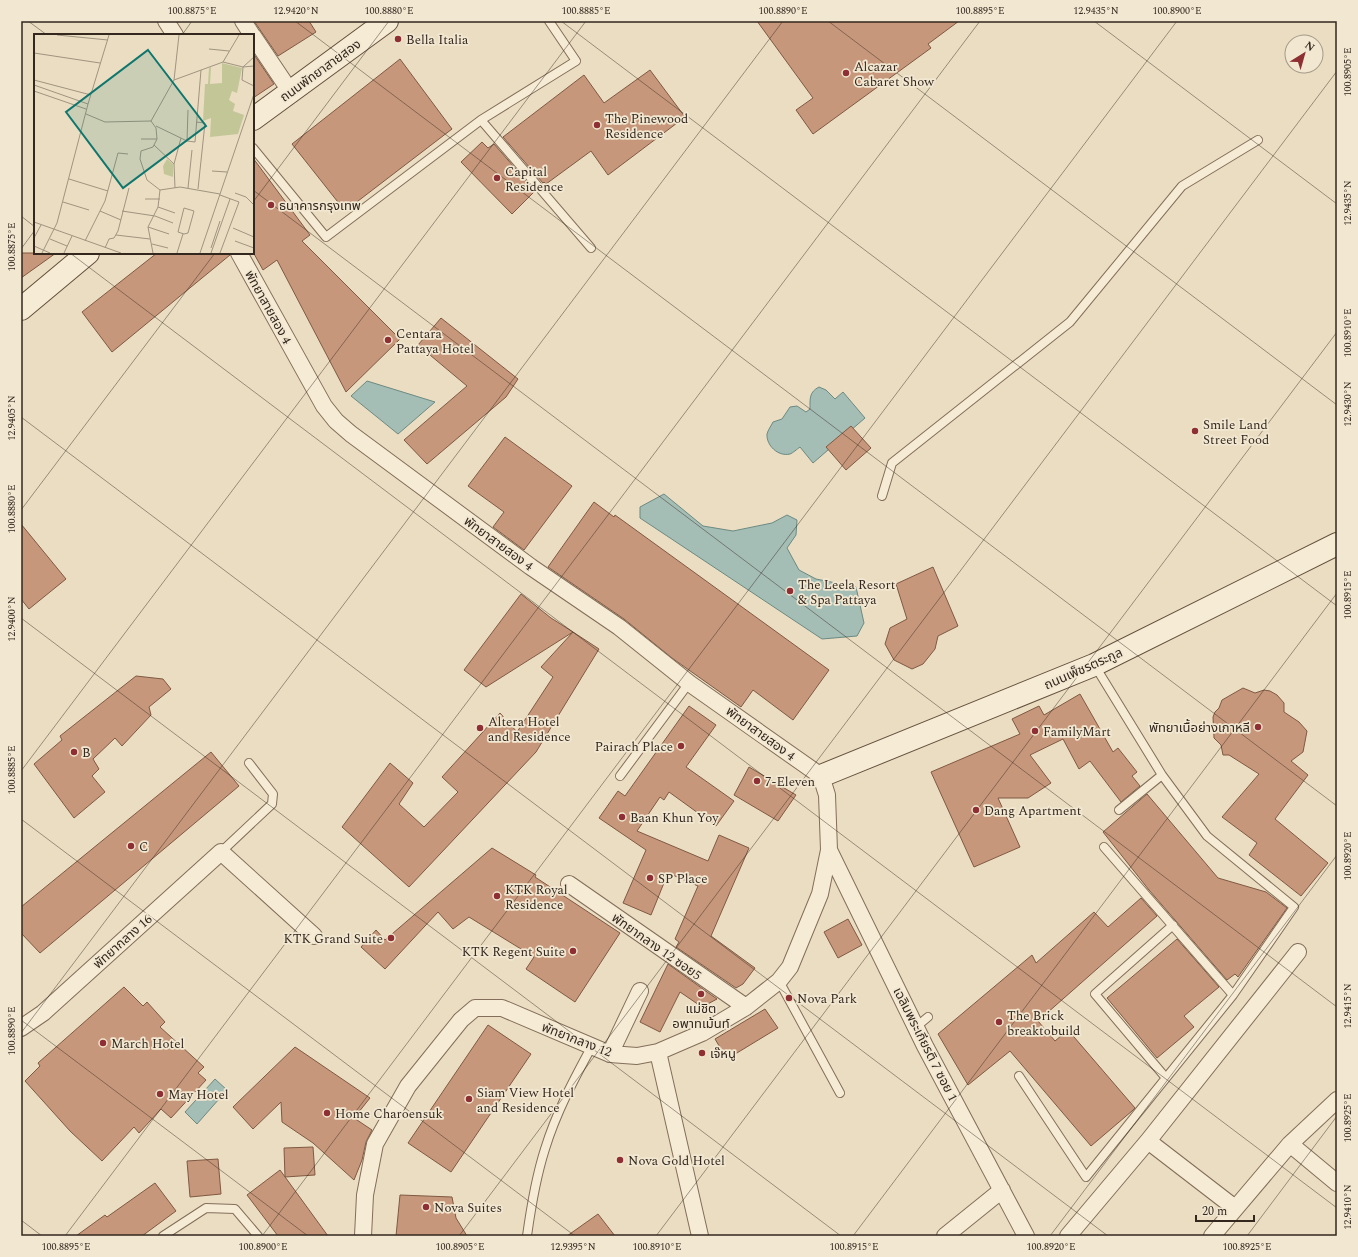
<svg xmlns="http://www.w3.org/2000/svg" width="1358" height="1257" font-family="Spectral,'Noto Sans Thai',serif">
<style>
.water{fill:#a4bdb5;stroke:#6c8a82}
.building{fill:#c6977a;stroke:#805942}
.lines{fill:none;stroke-linecap:round;stroke-linejoin:round}
.lane-casing{stroke:#836e5b;stroke-width:10}
.street-casing{stroke:#836e5b;stroke-width:18}
.secondary-casing{stroke:#64503e;stroke-width:24}
.lane{stroke:#f6ebd4;stroke-width:8}
.street{stroke:#f6ebd4;stroke-width:16}
.secondary{stroke:#f6ebd4;stroke-width:22}
.ticks{fill:none;stroke:#33271e;stroke-width:1;stroke-opacity:0.45}
.poi-dot{fill:#8d2f33;stroke:#f2e7d1;stroke-width:1.5}
.labels{text-anchor:middle;stroke-width:3.5;stroke-linejoin:round;paint-order:stroke}
.poi-label{font-size:13px;fill:#33271e;stroke:#f2e7d1;text-anchor:start}
.street-label{font-size:13px;fill:#33271e;stroke:#f2e7d1}
.inset-road{fill:none;stroke:#a19480;stroke-width:1}
.view{fill:#0f766e;fill-opacity:0.15;stroke:#0f766e;stroke-width:2}
.inset-edge{fill:none;stroke:#33271e;stroke-width:2}
.neatline{fill:none;stroke:#33271e;stroke-width:1.5}
.ticks-label{font-size:10px;text-anchor:middle;fill:#33271e}
</style>
<rect width="100%" height="100%" fill="#eaddc2"/>
<path class="water" d="M367,381L435,402L398,434L351,396Z
M819,387L826,390L835,399L843,392L865,418L813,463L800,447C797,449 793,453 790,454C778,457 766,445 767,434C768,430 771,426 773,422L782,419L790,407L797,406L806,412L810,409C810,399 809,392 819,387Z
M664,494L703,526L733,531L772,523L787,515L797,520L796,535L787,548L799,570L816,579L856,587L864,623L857,636L822,639L640,518V507Z
M215,1079L227,1090L197,1124L185,1112Z"/>
<path class="building" d="M254,21H309L316,32L278,56Z
M757,21H959L928,44L931,48L813,134L796,110L813,98Z
M253,53L274,84L253,98Z
M400,59L452,129L345,211L292,144Z
M650,70L685,117L608,175L591,151L546,184L544,182L543,183L503,137L584,75L604,103Z
M482,142L488,148L494,144L535,191L512,214L461,162Z
M253,158L310,235L302,241L400,339L346,392L277,260L263,270L253,252Z
M21,253H56L21,278Z
M157,253H230V255L112,352L82,312Z
M441,318L518,379L506,397L427,464L404,440L467,386L418,345Z
M851,426L871,448L846,470L826,447Z
M505,437L572,486L524,550L493,527L504,512L468,486Z
M594,502L614,517L615,515L829,670L793,720L753,690L741,707L672,658L624,619L548,567Z
M21,524L66,579L29,609L21,599Z
M933,567L958,626L938,636L935,649L923,664L912,669L894,660L885,644L890,628L907,619L896,584Z
M521,594L551,618L573,632L486,687L464,670Z
M573,632L599,649L536,752L409,887L342,827L390,763L413,783L399,804L424,827L458,792L442,777L500,713L517,732L553,677L541,667Z
M136,676L163,679L171,689L149,707L151,715L122,746L115,738L93,759L99,769L92,776L105,792L74,818L34,764L62,740L60,736Z
M1243,688L1255,693L1264,690L1270,691L1277,695L1284,703V712L1299,722L1307,731L1303,752L1291,761L1308,775L1275,819L1328,863L1301,896L1249,855L1257,843L1222,817L1259,774L1229,755H1223L1221,745L1214,738L1213,717L1215,712L1219,708L1222,700Z
M1080,694L1113,752L1118,748L1137,772L1132,776L1140,786L1121,802L1090,761L1079,769L1063,739L1030,755L1051,783L1028,798H998L1020,847L974,867L931,772L1020,734L1012,719L1039,706L1044,715Z
M689,706L716,725L686,767L734,801L716,826L669,792L664,800L660,797L637,831L708,861L719,835L749,848L711,936L755,968L743,984L736,988L676,947L679,942L675,939L698,886L668,873L651,915L623,903L646,850L599,818L618,791L625,796Z
M211,752L239,786L40,953L21,933V907Z
M749,767L796,795L778,821L734,795Z
M1147,794L1218,878L1266,892L1287,908L1238,977L1235,974L1227,980L1149,890L1103,832Z
M492,848L536,875L535,877L620,933L575,1002L526,969L534,957L469,917L453,929L438,912L385,969L361,947L376,930L385,940Z
M1141,898L1157,916L1038,1021L1055,1041L1068,1030L1135,1108L1132,1111L1091,1146L1010,1051L968,1085L938,1034L1032,955L1036,963L1094,912L1108,927Z
M848,919L862,945L838,958L824,932Z
M1177,939L1219,987L1184,1016L1194,1027L1157,1058L1107,998Z
M668,964L717,999L702,1007L680,992L660,1032L640,1022Z
M124,987L143,1006L147,1002L165,1022L160,1027L204,1067L198,1073L206,1080L171,1118L161,1109L139,1133L134,1127L102,1161L70,1131L25,1081L40,1066L38,1063Z
M765,1009L778,1028L727,1059L715,1039Z
M488,1025L531,1054L451,1172L408,1143Z
M295,1047L370,1098L354,1118L372,1130L366,1142L362,1160L354,1180L313,1143L282,1122L281,1102L253,1129L233,1107Z
M313,1147L315,1175L285,1177L284,1148Z
M218,1159L221,1194L190,1197L187,1161Z
M280,1170L328,1236H278L247,1195Z
M155,1183L176,1211L142,1236H76L105,1215L107,1217Z
M400,1195L452,1197L456,1218L467,1236H396Z
M598,1214L615,1236H567Z"/>
<g class="lines">
<g class="lane-casing">
<path id="lane" d="M481,120L591,248
M253,148L326,237L481,120L576,61L549,21
M882,496L892,463L1070,322L1182,186L1258,140
M620,776L689,683
M1119,810L1162,775
M1104,847L1233,995
M221,852L272,804L273,794L249,763
M779,981L840,1093
M916,1027L928,1017
M1019,1076L1086,1177L1233,995L1294,907L1207,836L1162,775L1095,666
M1166,1078L1095,994L1173,925
M163,1236L206,1208L235,1209L258,1236
M527,1236C531,1207 536,1177 545,1149C556,1113 574,1079 592,1046"/>
</g>
<g class="street-casing">
<path id="street" d="M166,21L175,35
M243,21L252,35
M253,36L290,91
M239,253L324,406L336,421L351,434L531,567L619,627L689,683L821,776L827,795L829,850L820,894L790,967L779,981L746,1007L702,1033L658,1052L637,1056L610,1054L502,1008H475L461,1020L408,1086L375,1144L365,1195L363,1236
M829,850L925,1046L1026,1236
M569,884L746,1007
M21,1028L43,1013L221,852L314,936
M658,1052L700,1236
M610,1054L640,991
M1148,1141L1235,1208
M1290,1144L1337,1183
M945,1236L1002,1190
M1068,1236L1148,1141L1298,952
M1212,1236L1290,1144L1337,1100"/>
</g>
<g class="secondary-casing">
<path id="secondary" d="M253,119L387,21
M21,309L88,253
M821,776L1094,665L1337,544"/>
</g>
<use href="#lane" class="lane"/>
<use href="#street" class="street"/>
<use href="#secondary" class="secondary"/>
</g>
<path class="ticks" d="M28,21L47,35M295,21L1337,806M561,21L1337,606M828,21L1337,405M1094,21L1337,204M182,35L192,21M253,190L1337,1007M253,202L389,21M21,216L35,227M21,249L35,230M70,253L1337,1208M21,417L1108,1236M21,510L215,253M21,618L841,1236M21,771L586,21M21,819L575,1236M21,1020L308,1236M21,1033L783,21M21,1220L42,1236M65,1236L980,21M262,1236L1177,21M459,1236L1337,71M656,1236L1337,332M853,1236L1337,593M1050,1236L1337,855M1247,1236L1337,1116"/>
<g class="poi-dot">
<circle cx="398" cy="39" r="4"/>
<circle cx="846" cy="73" r="4"/>
<circle cx="597" cy="125" r="4"/>
<circle cx="497" cy="178" r="4"/>
<circle cx="271" cy="205" r="4"/>
<circle cx="388" cy="340" r="4"/>
<circle cx="1195" cy="431" r="4"/>
<circle cx="790" cy="591" r="4"/>
<circle cx="1258" cy="727" r="4"/>
<circle cx="480" cy="728" r="4"/>
<circle cx="1035" cy="731" r="4"/>
<circle cx="681" cy="746" r="4"/>
<circle cx="74" cy="752" r="4"/>
<circle cx="757" cy="781" r="4"/>
<circle cx="976" cy="810" r="4"/>
<circle cx="622" cy="817" r="4"/>
<circle cx="131" cy="846" r="4"/>
<circle cx="650" cy="878" r="4"/>
<circle cx="497" cy="896" r="4"/>
<circle cx="391" cy="938" r="4"/>
<circle cx="573" cy="951" r="4"/>
<circle cx="701" cy="994" r="4"/>
<circle cx="789" cy="998" r="4"/>
<circle cx="999" cy="1022" r="4"/>
<circle cx="103" cy="1043" r="4"/>
<circle cx="702" cy="1053" r="4"/>
<circle cx="160" cy="1094" r="4"/>
<circle cx="469" cy="1099" r="4"/>
<circle cx="327" cy="1113" r="4"/>
<circle cx="620" cy="1160" r="4"/>
<circle cx="426" cy="1207" r="4"/>
</g>
<g class="labels">
<g class="poi-label">
<text x="406" y="44">Bella Italia</text>
<text x="854" y="71">Alcazar<tspan x="854" dy="15">Cabaret Show</tspan></text>
<text x="605" y="123">The Pinewood<tspan x="605" dy="15">Residence</tspan></text>
<text x="505" y="176">Capital<tspan x="505" dy="15">Residence</tspan></text>
<text x="279" y="210">ธนาคารกรุงเทพ</text>
<text x="396" y="338">Centara<tspan x="396" dy="15">Pattaya Hotel</tspan></text>
<text x="1203" y="429">Smile Land<tspan x="1203" dy="15">Street Food</tspan></text>
<text x="798" y="589">The Leela Resort<tspan x="798" dy="15">&amp; Spa Pattaya</tspan></text>
<text x="488" y="726">Altera Hotel<tspan x="488" dy="15">and Residence</tspan></text>
<text x="1250" y="732" text-anchor="end">พัทยาเนื้อย่างเกาหลี</text>
<text x="1043" y="736">FamilyMart</text>
<text x="673" y="751" text-anchor="end">Pairach Place</text>
<text x="82" y="757">B</text>
<text x="765" y="786">7-Eleven</text>
<text x="984" y="815">Dang Apartment</text>
<text x="630" y="822">Baan Khun Yoy</text>
<text x="139" y="851">C</text>
<text x="658" y="883">SP Place</text>
<text x="505" y="894">KTK Royal<tspan x="505" dy="15">Residence</tspan></text>
<text x="383" y="943" text-anchor="end">KTK Grand Suite</text>
<text x="565" y="956" text-anchor="end">KTK Regent Suite</text>
<text x="797" y="1003">Nova Park</text>
<text x="701" y="1013" text-anchor="middle">แม่ชิต<tspan x="701" dy="15">อพาทเม้นท์</tspan></text>
<text x="1007" y="1020">The Brick<tspan x="1007" dy="15">breaktobuild</tspan></text>
<text x="111" y="1048">March Hotel</text>
<text x="710" y="1058">เจ๊หนู</text>
<text x="477" y="1097">Siam View Hotel<tspan x="477" dy="15">and Residence</tspan></text>
<text x="168" y="1099">May Hotel</text>
<text x="335" y="1118">Home Charoensuk</text>
<text x="628" y="1165">Nova Gold Hotel</text>
<text x="434" y="1212">Nova Suites</text>
</g>
<g class="street-label">
<text transform="translate(320 70) rotate(-36)" y="5">ถนนพัทยาสายสอง</text>
<text transform="translate(269 307) rotate(61)" y="5">พัทยาสายสอง 4</text>
<text transform="translate(499 543) rotate(36)" y="5">พัทยาสายสอง 4</text>
<text transform="translate(1083 668) rotate(-24)" y="5">ถนนเพ็ชรตระกูล</text>
<text transform="translate(761 733) rotate(36)" y="5">พัทยาสายสอง 4</text>
<text transform="translate(122 941) rotate(-42)" y="5">พัทยากลาง 16</text>
<text transform="translate(657 946) rotate(35)" y="5">พัทยากลาง 12 ซอย5</text>
<text transform="translate(577 1039) rotate(21)" y="5">พัทยากลาง 12</text>
<text transform="translate(926 1044) rotate(63)" y="5">เฉลิมพระเกียรติ 7 ซอย 1</text>
</g>
</g>
<g transform="translate(34 34)">
<rect width="220" height="220" fill="#eaddc2"/>
<path d="M188,29L208,34L203,59L198,57L195,66L201,70L199,77L210,81L204,100L176,103L177,84L169,87L171,50H174L175,34L177,33L176,50L188,49ZM133,125L139,130V143L130,140L129,132Z" fill="#c3c797"/>
<path class="inset-road" d="M23,1L74,6M175,15L195,17M0,19L66,29M220,23L209,33L220,32M189,28L205,1M0,46L57,61M140,46L189,28L209,33L208,46L220,52M0,51L54,70M0,57L52,75M52,80L71,88L117,87M117,87L122,94L123,105L119,113L107,117L106,125L113,146L126,156L124,173L114,193L119,219M117,87L140,46L145,1M162,88L171,89L164,155M122,92L153,107L161,108L167,36M107,105H123M153,107L154,76M120,111L140,130M178,137L193,138M35,145L74,157M141,154L140,130L147,104M154,154L158,116M126,156L146,153L186,160M201,159L212,163L220,171M186,161L205,168L186,219M111,165H126M29,168L55,176M124,173L141,179M150,174L160,177L154,199L150,200L144,198ZM66,177L87,186M88,177L121,182L139,189M0,188L87,219M114,193L135,200M199,194L220,203M82,201L116,205M0,204L7,191M16,205L33,212M51,207L71,167L84,119L94,120M201,207L220,214M118,210L134,214M0,212L16,219M71,214L75,205L80,204L84,197L95,154M177,214L186,187M8,219L23,189L54,70L75,1M30,219L38,202M143,219L149,200M166,219L220,60M177,219L196,165"/>
<path class="view" d="M114,16L172,92L89,154L32,78Z"/>
<rect width="220" height="220" class="inset-edge"/>
</g>
<rect width="1358" height="1257" fill="none" stroke="#f2e7d1" stroke-width="44"/>
<g transform="translate(1304 54) rotate(37)"><circle r="19" fill="#f2e7d1" stroke="#a69a89"/>
<path d="M0-3L7 15L0 10L-7 15Z" fill="#8d2f33"/>
<text y="-6" font-size="11" font-weight="bold" text-anchor="middle" fill="#33271e">N</text>
</g>
<path d="M1196 1215v6h58v-6" fill="none" stroke="#33271e" stroke-width="2"/>
<text x="1202" y="1215" font-size="12" fill="#33271e" stroke="#f2e7d1" stroke-width="3" paint-order="stroke">20 m</text>
<rect x="22" y="22" width="1314" height="1213" class="neatline"/>
<g class="ticks-label">
<text x="192" y="14">100.8875°E</text>
<text x="296" y="14">12.9420°N</text>
<text x="389" y="14">100.8880°E</text>
<text x="586" y="14">100.8885°E</text>
<text x="783" y="14">100.8890°E</text>
<text x="980" y="14">100.8895°E</text>
<text x="1096" y="14">12.9435°N</text>
<text x="1177" y="14">100.8900°E</text>
<text transform="translate(1347 72) rotate(-90)" y="4">100.8905°E</text>
<text transform="translate(1347 203) rotate(-90)" y="4">12.9435°N</text>
<text transform="translate(11 247) rotate(-90)" y="4">100.8875°E</text>
<text transform="translate(1347 333) rotate(-90)" y="4">100.8910°E</text>
<text transform="translate(1347 404) rotate(-90)" y="4">12.9430°N</text>
<text transform="translate(11 418) rotate(-90)" y="4">12.9405°N</text>
<text transform="translate(11 509) rotate(-90)" y="4">100.8880°E</text>
<text transform="translate(1347 595) rotate(-90)" y="4">100.8915°E</text>
<text transform="translate(11 619) rotate(-90)" y="4">12.9400°N</text>
<text transform="translate(11 770) rotate(-90)" y="4">100.8885°E</text>
<text transform="translate(1347 856) rotate(-90)" y="4">100.8920°E</text>
<text transform="translate(1347 1006) rotate(-90)" y="4">12.9415°N</text>
<text transform="translate(11 1031) rotate(-90)" y="4">100.8890°E</text>
<text transform="translate(1347 1118) rotate(-90)" y="4">100.8925°E</text>
<text transform="translate(1347 1207) rotate(-90)" y="4">12.9410°N</text>
<text x="66" y="1250">100.8895°E</text>
<text x="263" y="1250">100.8900°E</text>
<text x="460" y="1250">100.8905°E</text>
<text x="573" y="1250">12.9395°N</text>
<text x="657" y="1250">100.8910°E</text>
<text x="854" y="1250">100.8915°E</text>
<text x="1051" y="1250">100.8920°E</text>
<text x="1247" y="1250">100.8925°E</text>
</g>
</svg>
